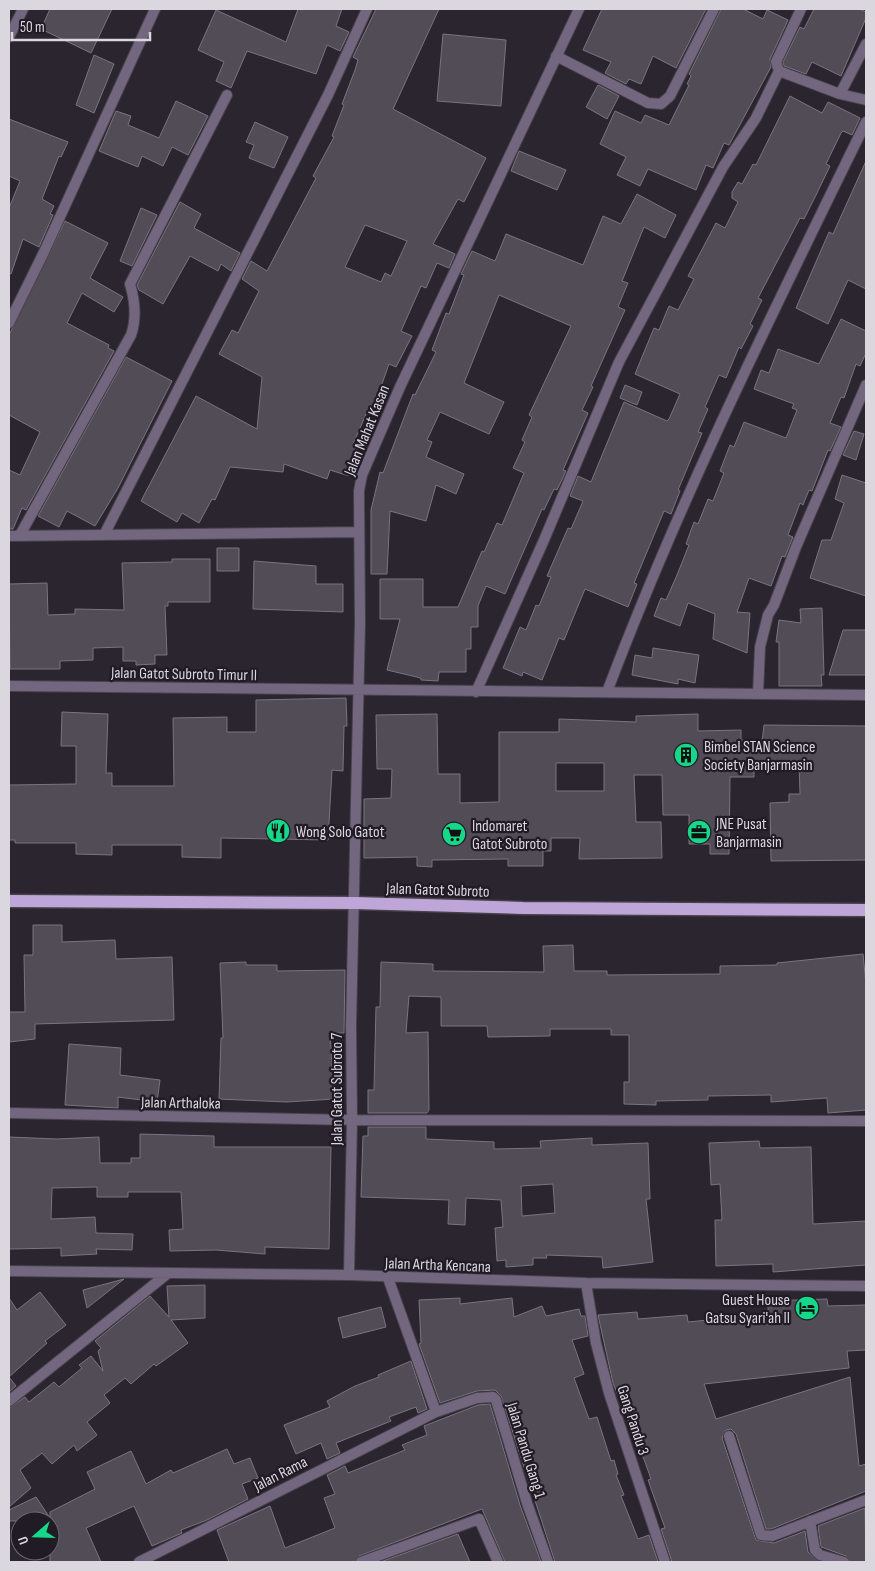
<svg xmlns="http://www.w3.org/2000/svg" width="875" height="1571" font-family="'Sofia Sans Condensed',sans-serif">
<style>
.building{fill:#524c57;stroke:#7a7480;fill-rule:evenodd}
.lines{fill:none;stroke-linecap:round;stroke-linejoin:round}
.minor-casing{stroke:#46414b;stroke-width:12}
.primary-casing{stroke:#46414b;stroke-width:15}
.minor{stroke:#73677f;stroke-width:10}
.primary{stroke:#bfa6d8;stroke-width:12}
.labels{text-anchor:middle;stroke-width:4.5;stroke-linejoin:round;paint-order:stroke}
.street-label{font-size:16px;fill:#dbd7de;stroke:#201b25}
.poi-label{font-size:16px;fill:#dbd7de;stroke:#201b25;text-anchor:start}
</style>
<rect width="100%" height="100%" fill="#2a252f"/>
<path class="building" d="M50,9H112L91,53L41,29Z
M298,9H342L336,26L349,32L340,51L327,45L316,74L247,51L231,88L216,81L224,62L198,50L216,10L286,42Z
M376,9H439L393,109L486,158L464,202L458,199L433,244L455,254L449,268L437,263L426,288L421,286L401,331L412,336L396,367L389,364L377,398L373,406L370,405L353,444L359,446L349,476L330,470L327,479L284,464L283,472L230,467L215,500L212,499L199,523L182,513L177,522L141,501L196,396L257,429L262,377L219,354L232,330L238,333L259,291L242,279L251,261L267,271L316,178L313,176L334,137L332,136L344,105L342,104L355,70L358,60L353,57ZM365,225L407,241L391,276L385,273L381,282L345,267Z
M602,9H706L676,68L653,56L641,84L629,79L626,84L605,73L611,62L583,50Z
M721,9H743L763,19L767,10L788,20L770,59L771,67L729,145L724,143L713,168L706,165L696,190L648,169L640,186L617,175L626,157L600,144L615,111L641,123L645,115L669,125L689,85L687,84L691,76L689,74Z
M814,9H859L866,12V18L841,76L812,62L806,74L784,66L783,62L800,27L804,29Z
M443,34L506,40L501,106L437,101Z
M94,55L114,64L94,113L76,105Z
M598,85L619,96L607,119L586,107Z
M790,96L822,113L828,102L860,118L852,135L843,131L841,133L826,164L830,166L817,193L804,219L800,218L758,298L762,300L750,324L753,326L741,349L739,347L726,378L719,375L705,407L708,409L698,432L702,433L678,490L680,491L671,514L664,511L634,583L637,584L628,607L585,589L564,640L559,638L542,680L523,672L522,676L503,668L520,627L526,630L536,605L539,606L551,577L547,576L568,528L571,529L583,501L570,496L578,476L591,482L624,402L667,421L669,419L680,394L635,374L654,328L659,330L669,306L678,310L694,279L688,276L716,223L725,228L738,202L732,198V192L738,182L742,184L753,164L756,165Z
M176,101L208,116L188,155L172,147L163,166L142,156L138,167L99,151L116,111L131,116L128,125L159,138Z
M9,119L68,142L61,157L59,156L42,199L54,206L50,214L53,215L39,247L23,239L11,274L9,273V208L20,181L9,176Z
M255,122L288,137L274,168L249,158L254,145L246,142Z
M519,151L566,170L557,190L511,171Z
M866,161V289L848,280L828,324L796,308L829,232L833,234Z
M637,194L676,215L665,238L644,227L622,281L628,283L618,307L625,310L591,386L593,387L582,410L588,413L563,470L566,471L557,490L554,489L544,510L542,509L505,594L486,586L478,606V627H471V649H466V672H439L438,681L421,680V678L387,670L400,619H380V579H423V607H458L482,551L484,552L497,523L502,525L524,473L513,468L525,442L522,440L532,417L529,415L571,326L499,295L464,383L504,402L489,434L440,412L427,440L432,442L426,457L464,474L456,494L436,485L426,521L390,511L387,574H371V510L380,472L383,473L413,394L415,395L436,352L432,350L446,313L449,314L464,275L461,274L472,251L495,261L506,234L583,265L603,216L621,224Z
M180,202L201,214L194,228L240,253L231,271L221,264L218,271L190,256L163,304L139,290L137,285Z
M141,208L157,215L132,266L120,261Z
M65,221L108,243L90,278L123,297L114,312L82,293L67,323L109,345L108,348L114,351L26,510L22,508L13,529H9V470L20,475L40,432L9,415V335Z
M841,319L866,331V353L860,366L856,364L844,398L841,397L830,423L841,427L830,451L828,450L812,491L809,490L803,505L800,503L788,535L793,537L785,557L782,556L771,586L749,578L737,612L750,613L747,653L713,639L715,614L688,603L680,626L654,616L661,598L666,600L677,575L689,545L686,544L694,522L698,524L708,499L713,501L724,473L720,471L730,445L734,447L744,422L786,438L797,410L792,408L794,404L754,389L761,370L769,373L778,349L819,364Z
M126,357L172,381L118,488L95,526L67,511L59,527L38,516Z
M625,385L642,392L637,405L620,398Z
M854,431L864,434L856,460L843,455Z
M842,475L866,483V596L810,578L822,540H831L844,503L835,499Z
M217,548H239V571H217Z
M172,559H210V602H168V606H165L167,655H155V664L136,665V661H123V647L93,648V660L60,661V669H10L9,584L47,583L48,615L75,614V609L124,610L122,563L172,562Z
M254,561L316,566V584H343V612L253,609Z
M822,608L824,675H821L822,686H779V642H776L779,620L801,623L800,609Z
M843,630H866V675H829Z
M653,648L699,655L695,683L678,679V684L632,675L635,655L652,658Z
M346,698L347,726H344L343,771L332,770L328,840L221,838V858L182,857V845H112V855L76,854V843H15V840H9V785L76,784V746H61L62,712L108,714L106,773H112V786H174L173,718L227,717V732H256V700Z
M437,714L438,774H460V803L499,802V732H559V719L636,722V716L698,714V731L741,730V740L762,742L764,725L866,726V860L771,861L770,803L789,802V794H800L799,761H768V769H754V777H730L729,854H710V844H689V815H663L662,775H634L636,822H661L662,858L579,859L580,838H551V851H543V866H508V859L432,860V867L417,866V857L364,858V799L391,798L392,769H377L376,715ZM556,763H604V791H556Z
M33,925H62V942L115,940L116,959L172,957L174,1020L35,1024V1039L9,1042V1012H25L24,955H33Z
M573,945L574,971H607V975L720,974V966L777,965V963L863,954L866,984V1110L828,1113L827,1098L771,1102V1095L708,1096V1100L656,1101V1105L624,1104V1082H629V1035H611V1029H550V1036L488,1037L487,1026H441V997L409,996L406,1033L428,1032L429,1110L427,1113H368V1090H374L376,1007H380L381,962L433,964V971L544,972L543,946Z
M246,962V965H277V971L345,970L344,1033H330L334,1099L286,1102L219,1099L221,1038H223L220,963Z
M69,1044L121,1048L120,1075L160,1080L157,1102L118,1097V1108L65,1105Z
M368,1127H426V1139L494,1142V1149L541,1148L540,1141L592,1138V1145L648,1143L650,1199H646L653,1262L603,1268L602,1257L546,1255L547,1258H533V1265L506,1267V1260L497,1261L495,1228L503,1227L501,1200L466,1198L465,1225L448,1224L449,1200L361,1197L363,1136H368ZM553,1184L555,1213L522,1216L521,1186Z
M140,1134L214,1136V1147H331L329,1249L265,1247V1254L216,1250L170,1251L169,1230L183,1229L181,1192H128V1197H97V1187L52,1188L51,1219L95,1217L96,1233L133,1234L132,1250L96,1249L97,1254L61,1256V1248L9,1249V1137L57,1139L99,1137L100,1163H131V1158H140Z
M759,1141L760,1148L811,1147L813,1224L866,1221V1265L773,1272V1264L716,1266L715,1220H722L720,1184L711,1185L709,1143Z
M124,1279L87,1308L83,1290Z
M205,1285V1318L171,1320L188,1343L156,1366L154,1364L131,1384L125,1378L104,1395L110,1403L87,1422L97,1435L77,1451L74,1445L52,1464L42,1453L20,1470L31,1488L9,1507V1408L25,1397L29,1402L54,1382L59,1387L82,1368L79,1365L91,1356L103,1371L98,1351L101,1348L95,1341L150,1296L169,1317L167,1286Z
M40,1292L66,1325L45,1341L47,1343L9,1377L16,1386L9,1392V1298L17,1310Z
M460,1298V1304L512,1298L514,1317L542,1306L546,1316L579,1309L581,1316H585L588,1336L572,1340L584,1374L574,1378L589,1419L597,1417L611,1461L614,1460L618,1474L616,1475L624,1495L621,1496L638,1539L649,1535L658,1562H555L501,1396L495,1390L477,1391L440,1403L419,1344L421,1343L419,1300Z
M827,1299L828,1306L866,1305V1350L847,1351L849,1368L704,1384L716,1419L850,1377L859,1466L866,1464V1491L771,1529H766L736,1434L731,1429L726,1430L722,1438L756,1540L774,1543L805,1531L808,1552L820,1562H672L661,1529L665,1528L648,1480L651,1479L645,1462L613,1383L598,1315L637,1312L638,1319L687,1315L688,1322L768,1314V1301Z
M381,1307L386,1327L343,1338L338,1318Z
M411,1361L427,1409L418,1413L416,1407L389,1417L391,1421L336,1443L340,1453L327,1459L321,1443L296,1454L284,1425L330,1407L327,1401L355,1386L379,1377L378,1375Z
M490,1404L520,1505L541,1562H505L482,1509L359,1556L354,1562H229L217,1530L270,1506L285,1548L335,1528L324,1498L335,1494L327,1475L345,1466L348,1473L405,1450L402,1445L427,1435L424,1426L478,1405Z
M227,1449L234,1464L250,1458L258,1478L242,1484L248,1499L207,1520L181,1530L182,1533L152,1546L134,1506L86,1528L101,1562H50V1521H9V1510L36,1497L50,1518V1512L95,1489L87,1472L131,1451L146,1484L171,1470L173,1473Z
M865,1508L866,1562H851L846,1556L821,1547L818,1526Z
M458,1534L470,1562H380Z"/>
<g class="lines">
<g class="minor-casing">
<path id="minor" d="M801,9L776,62L779,71L840,94L866,100
M9,37L23,9
M556,56L648,103L661,104L670,96L714,9
M840,94L866,44
M9,323L43,254L155,9
M20,535L131,335C137,318 135,301 130,284L227,95
M104,535L328,95L367,9
M9,536L359,532
M9,686L866,695
M476,692L544,540L619,362L723,167L756,118L779,71
M607,692C681,496 774,310 866,122
M758,694L760,647L768,615L774,605L796,547L866,385
M9,1113L352,1120L866,1121
M9,1271L349,1275L586,1283L866,1286
M349,1275L352,1120L351,1025L360,623L359,491L362,475L400,387L579,9
M388,1278L436,1412L477,1398L493,1397L496,1400L527,1503L548,1562
M586,1283L596,1343L609,1393L665,1562
M9,1401L167,1274
M729,1436L761,1535L772,1536L866,1500
M810,1521L815,1550L820,1555L844,1562
M139,1562L436,1412
M361,1562L479,1519L498,1562"/>
</g>
<g class="primary-casing">
<path id="primary" d="M9,901L355,903L523,908L866,910"/>
</g>
<use href="#minor" class="minor"/>
<use href="#primary" class="primary"/>
</g>
<defs>
<g id="building-disc" transform="scale(1.25)"><circle r="9.5" fill="#15d989" stroke="#201b25"/><path d="M-4-6H4V6H1V3H-1V6H-4ZM-2.5-4.3h1.7v1.8h-1.7ZM.8-4.3h1.7v1.8H.8ZM-2.5-1h1.7V.8h-1.7ZM.8-1h1.7V.8H.8Z" fill="#111"/></g>
<g id="restaurant-disc" transform="scale(1.25)"><circle r="9.5" fill="#15d989" stroke="#201b25"/><path d="M-5-6h1v4h1v-4h1v4h1v-4h1v5L-1.5 .5V6h-2V.5L-5-1ZM5-6V6H3V1.5H1.5Q1.5-4 5-6Z" fill="#111"/></g>
<g id="office-disc" transform="scale(1.25)"><circle r="9.5" fill="#15d989" stroke="#201b25"/><path d="M-6-3h4V-5.5h4V-3h4V5H-6ZM-1-4.5V-3h2v-1.5ZM-6 0V1H6V0Z" fill="#111"/></g>
<g id="supermarket-disc" transform="scale(1.25)"><circle r="9.5" fill="#15d989" stroke="#201b25"/><path d="M-6-5.5h2.5l.6 2H6L4.5 2H-2.5L-4.4-4H-6ZM-1.5 3.2a1.3 1.3 0 1 0 .1 0ZM3 3.2a1.3 1.3 0 1 0 .1 0Z" fill="#111"/></g>
<g id="hotel-disc" transform="scale(1.25)"><circle r="9.5" fill="#15d989" stroke="#201b25"/><path d="M-6-4.5h1.5V1H6V5H4.5V3h-9V5H-6ZM-4 0a1.8 1.8 0 1 1 3.6 0ZM.5 0V-2.5h3Q6-2.5 6 0Z" fill="#111"/></g>
</defs>
<g fill-rule="evenodd">
<use href="#building-disc" x="686" y="755"/>
<use href="#restaurant-disc" x="278" y="831"/>
<use href="#office-disc" x="699" y="832"/>
<use href="#supermarket-disc" x="454" y="834"/>
<use href="#hotel-disc" x="807" y="1308"/>
</g>
<g class="labels">
<g class="street-label">
<text transform="translate(366 430) rotate(-68)" y="6">Jalan Mahat Kasan</text>
<text transform="translate(184 673) rotate(1)" y="6">Jalan Gatot Subroto Timur II</text>
<text transform="translate(438 889) rotate(2)" y="6">Jalan Gatot Subroto</text>
<text transform="translate(336 1089) rotate(-90)" y="6">Jalan Gatot Subroto 7</text>
<text transform="translate(181 1102) rotate(1)" y="6">Jalan Arthaloka</text>
<text transform="translate(438 1264) rotate(2)" y="6">Jalan Artha Kencana</text>
<text transform="translate(634 1420) rotate(72)" y="6">Gang Pandu 3</text>
<text transform="translate(527 1450) rotate(73)" y="6">Jalan Pandu Gang 1</text>
<text transform="translate(280 1473) rotate(-27)" y="6">Jalan Rama</text>
</g>
<g class="poi-label">
<text x="704" y="752">Bimbel STAN Science<tspan x="704" dy="18">Society Banjarmasin</tspan></text>
<text x="716" y="829">JNE Pusat<tspan x="716" dy="18">Banjarmasin</tspan></text>
<text x="472" y="831">Indomaret<tspan x="472" dy="18">Gatot Subroto</tspan></text>
<text x="296" y="837">Wong Solo Gatot</text>
<text x="790" y="1305" text-anchor="end">Guest House<tspan x="790" dy="18">Gatsu Syari'ah II</tspan></text>
</g>
</g>
<rect width="875" height="1571" fill="none" stroke="#dbd7de" stroke-width="20"/>
<g transform="translate(35 1536) rotate(250)"><circle r="24" fill="#201b25" stroke="#6b666f"/>
<path d="M0-4L9 19L0 12L-9 19Z" fill="#15d989"/>
<text y="-8" font-size="14" font-weight="bold" text-anchor="middle" fill="#dbd7de">U</text>
</g>
<path d="M12 32v8h138v-8" fill="none" stroke="#dbd7de" stroke-width="2.5"/>
<text x="20" y="32" font-size="15" fill="#dbd7de" stroke="#201b25" stroke-width="4" paint-order="stroke">50 m</text>
</svg>
